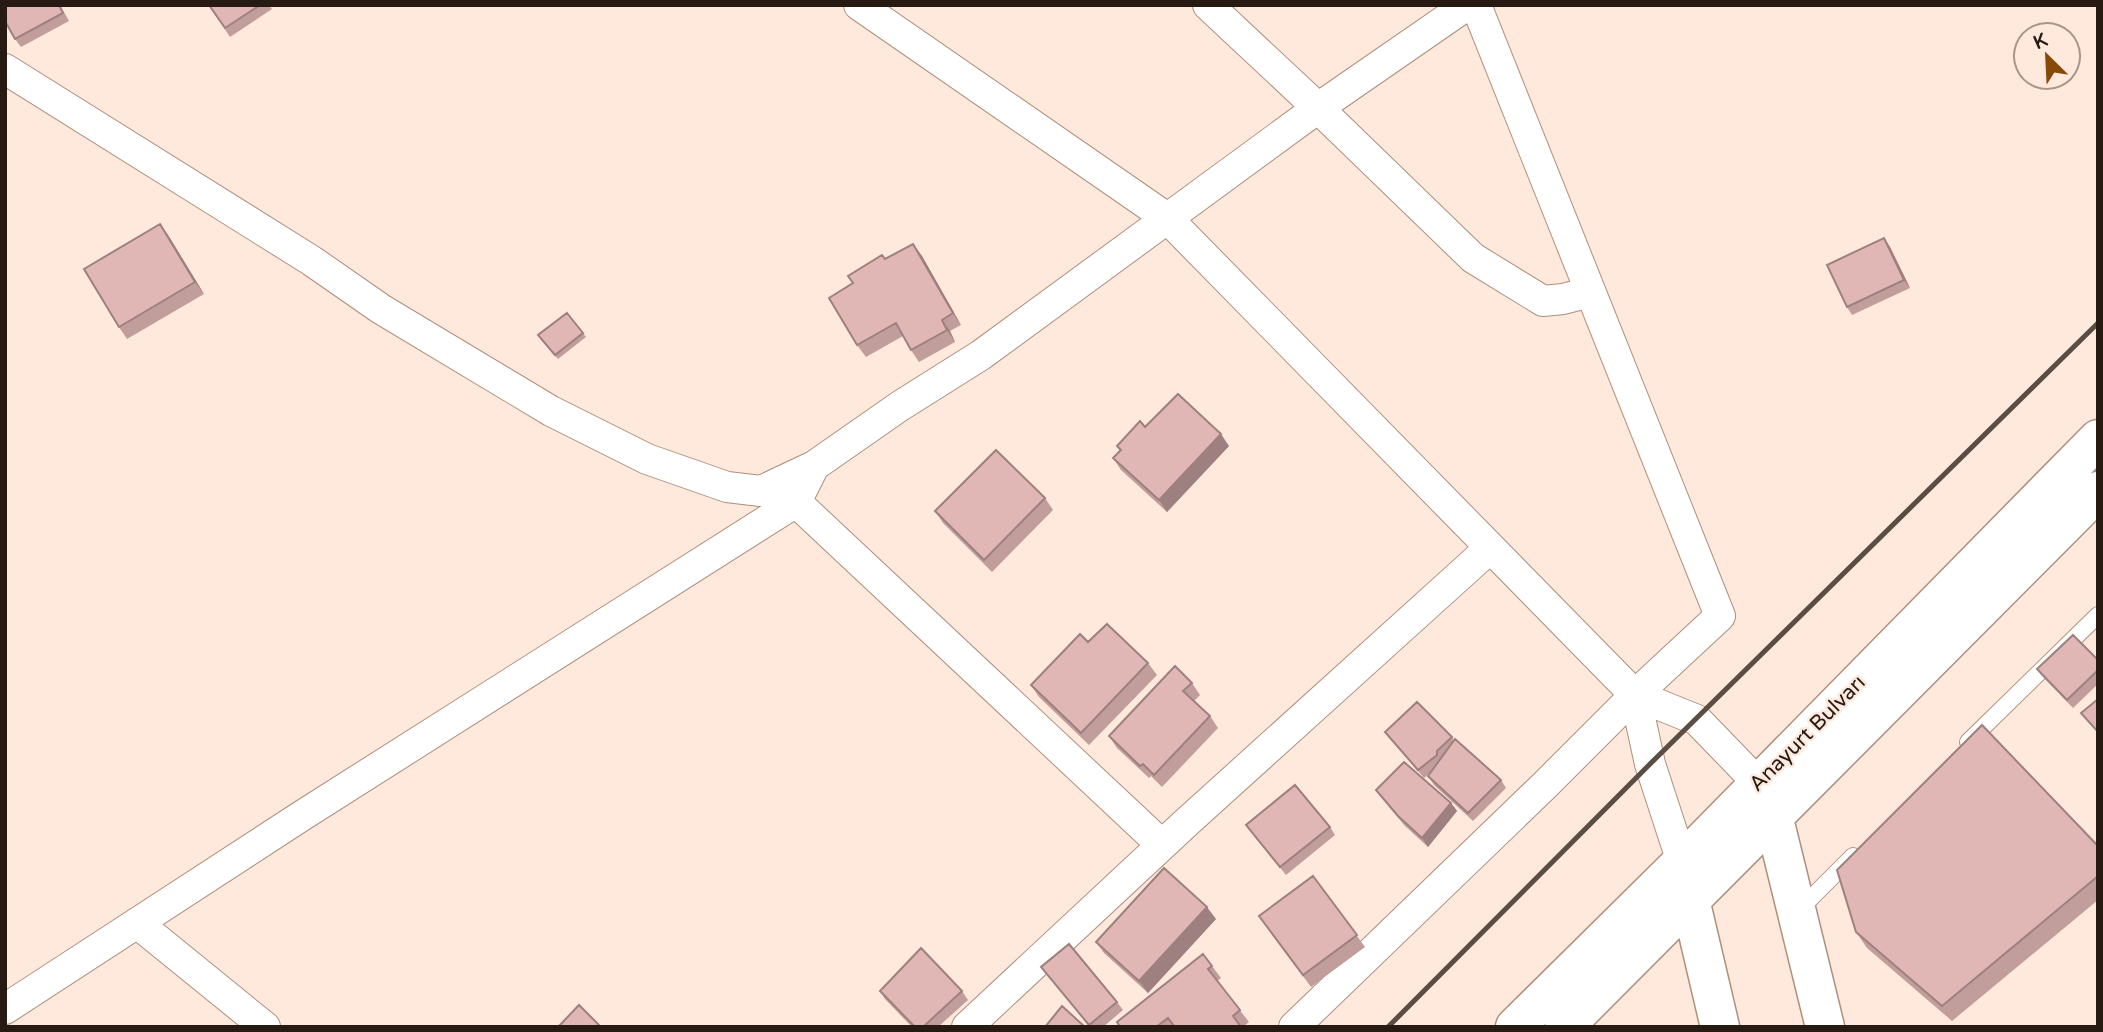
<svg xmlns="http://www.w3.org/2000/svg" width="2103" height="1032" font-family="'Varela Round',sans-serif">
<style>
.lines{fill:none;stroke-linecap:round;stroke-linejoin:round}
.service-casing{stroke:#af8f7b;stroke-width:18}
.minor-casing{stroke:#af8f7b;stroke-width:32}
.secondary-casing{stroke:#af8f7b;stroke-width:41}
.service{stroke:#fff;stroke-width:16}
.minor{stroke:#fff;stroke-width:30}
.secondary{stroke:#fff;stroke-width:38}
.rail{stroke:#5b4d44;stroke-width:5}
.wall{fill:#c19d9c}
.shaded-wall{fill:#9d807f}
.building{fill:#e0b7b5;stroke:#9d807f;stroke-width:2}
.labels{text-anchor:middle;stroke-width:5;stroke-linejoin:round;paint-order:stroke}
.street-label{font-size:21px;fill:#261a13;stroke:#fee9dc}
</style>
<rect width="100%" height="100%" fill="#fee9dc"/>
<g class="lines">
<g class="service-casing">
<path id="service" d="M1968,742L2098,615
M1800,909L1853,856"/>
</g>
<g class="minor-casing">
<path id="minor" d="M859,5L1167,218L1635,695L1697,720L1758,783
M1208,5L1318,108L1473,258L1543,301L1563,299L1590,292
M5,69L312,261L381,309L551,411L647,459L727,487L761,491L814,466
M796,502L1162,845
M1635,695L1650,764L1682,862
M137,923L265,1027
M5,1009L303,815L796,502L814,466L900,406L981,355L1318,108L1467,5
M967,1027L1188,821L1490,548
M1294,1027L1545,785L1635,695L1720,616L1476,5"/>
</g>
<g class="secondary-casing">
<path id="secondary" d="M1764,796L1773,815L1825,1027
M1685,878L1720,1027
M1515,1027L1682,862L2098,439
M1564,1027L2098,491"/>
</g>
<use href="#service" class="service"/>
<use href="#minor" class="minor"/>
<use href="#secondary" class="secondary"/>
<path class="rail" d="M1388,1027L1650,764L2098,323"/>
</g>
<path class="wall" d="M60,5L69,21L21,47L15,39Z
M209,5H269L272,9L230,37Z
M168,235L204,294L127,339L119,327Z
M1884,238L1890,247L1910,288L1852,315L1847,307Z
M913,244L922,256L961,325L950,331L955,342L919,362L911,350L903,336L866,357L857,345L885,259Z
M567,313L586,337L558,359L541,339Z
M1145,427L1229,446L1167,512L1121,470L1113,458L1120,450L1117,446Z
M1045,498L1053,510L992,572L943,523L935,511Z
M1088,642L1148,663L1157,675L1089,745L1039,697L1031,685Z
M2098,660V684L2073,708L2043,677L2037,669Z
M1192,683L1200,695L1194,701L1210,716L1218,728L1162,787L1151,776L1149,778L1117,748L1109,736Z
M1385,732L1452,737L1454,741L1501,780L1506,788L1473,821L1434,785L1428,776L1430,773L1424,778Z
M1376,790L1451,803L1457,811L1428,847L1404,825Z
M1246,825L1330,827L1335,835L1286,875Z
M2098,846V900L1952,1021L1867,948L1856,932Z
M1313,876L1365,947L1311,987L1259,916Z
M1216,919L1148,993L1104,953L1096,942Z
M1212,966L1221,978L1217,981L1249,1022L1243,1027H1120Z
M1041,967L1117,1002L1123,1010L1103,1027H1090Z
M880,991H962L968,1000L938,1027H912L885,999Z"/>
<path class="shaded-wall" d="M160,224L168,235L204,294L195,282Z
M1884,238L1890,247L1910,288L1904,280Z
M913,244L922,256L961,325L953,313Z
M942,320L950,331L955,342L947,330Z
M1221,434L1229,446L1167,512L1159,500Z
M1451,803L1457,811L1428,847L1422,838Z
M1207,907L1216,919L1148,993L1139,981Z"/>
<path class="building" d="M5,5H59L63,13L15,39L5,21Z
M209,5H260L225,28Z
M160,224L195,282L119,327L84,269Z
M1884,238L1904,280L1847,307L1827,265Z
M913,244L953,313L942,320L947,330L911,350L896,323L857,345L829,298L853,283L848,276L882,255L885,259Z
M567,313L583,333L555,355L538,335Z
M1178,394L1221,434L1159,500L1113,458L1121,450L1117,446L1140,421L1145,427Z
M996,450L1045,498L984,560L935,511Z
M1107,624L1148,663L1081,733L1031,685L1080,634L1088,642Z
M2073,635L2098,660V670L2067,700L2037,669Z
M1175,666L1192,683L1183,691L1210,716L1154,775L1143,764L1140,766L1109,736Z
M2098,699V732L2081,713Z
M1417,702L1452,737L1437,751V755L1418,770L1385,732Z
M1982,725L2098,846V876L1942,1006L1856,932L1837,870Z
M1455,739L1501,780L1468,813L1428,776Z
M1404,762L1451,803L1422,838L1398,816L1376,790Z
M1295,785L1330,827L1280,867L1246,825Z
M1164,868L1207,907L1139,981L1096,942Z
M1313,876L1357,935L1303,975L1259,916Z
M1069,944L1117,1002L1089,1025L1041,967Z
M921,948L962,991L923,1027H915L880,991Z
M1203,954L1212,966L1208,969L1240,1010L1233,1016L1241,1027H1175L1168,1018L1156,1027H1120L1117,1022Z
M579,1005L601,1027H558Z
M1062,1006L1085,1027H1045Z"/>
<g class="labels">
<g class="street-label">
<text transform="translate(1807 733) rotate(-45)" y="7">Anayurt Bulvarı</text>
</g>
</g>
<rect width="2103" height="1032" fill="none" stroke="#261a13" stroke-width="14"/>
<g transform="translate(2047 56) rotate(336)"><circle r="33" fill="#fee9dc" stroke="#a8968c" stroke-width="2"/>
<path d="M0-5L12 26L0 18L-12 26Z" fill="#864908"/>
<text y="-10" font-size="19" font-weight="bold" text-anchor="middle" fill="#261a13">K</text>
</g>
</svg>
